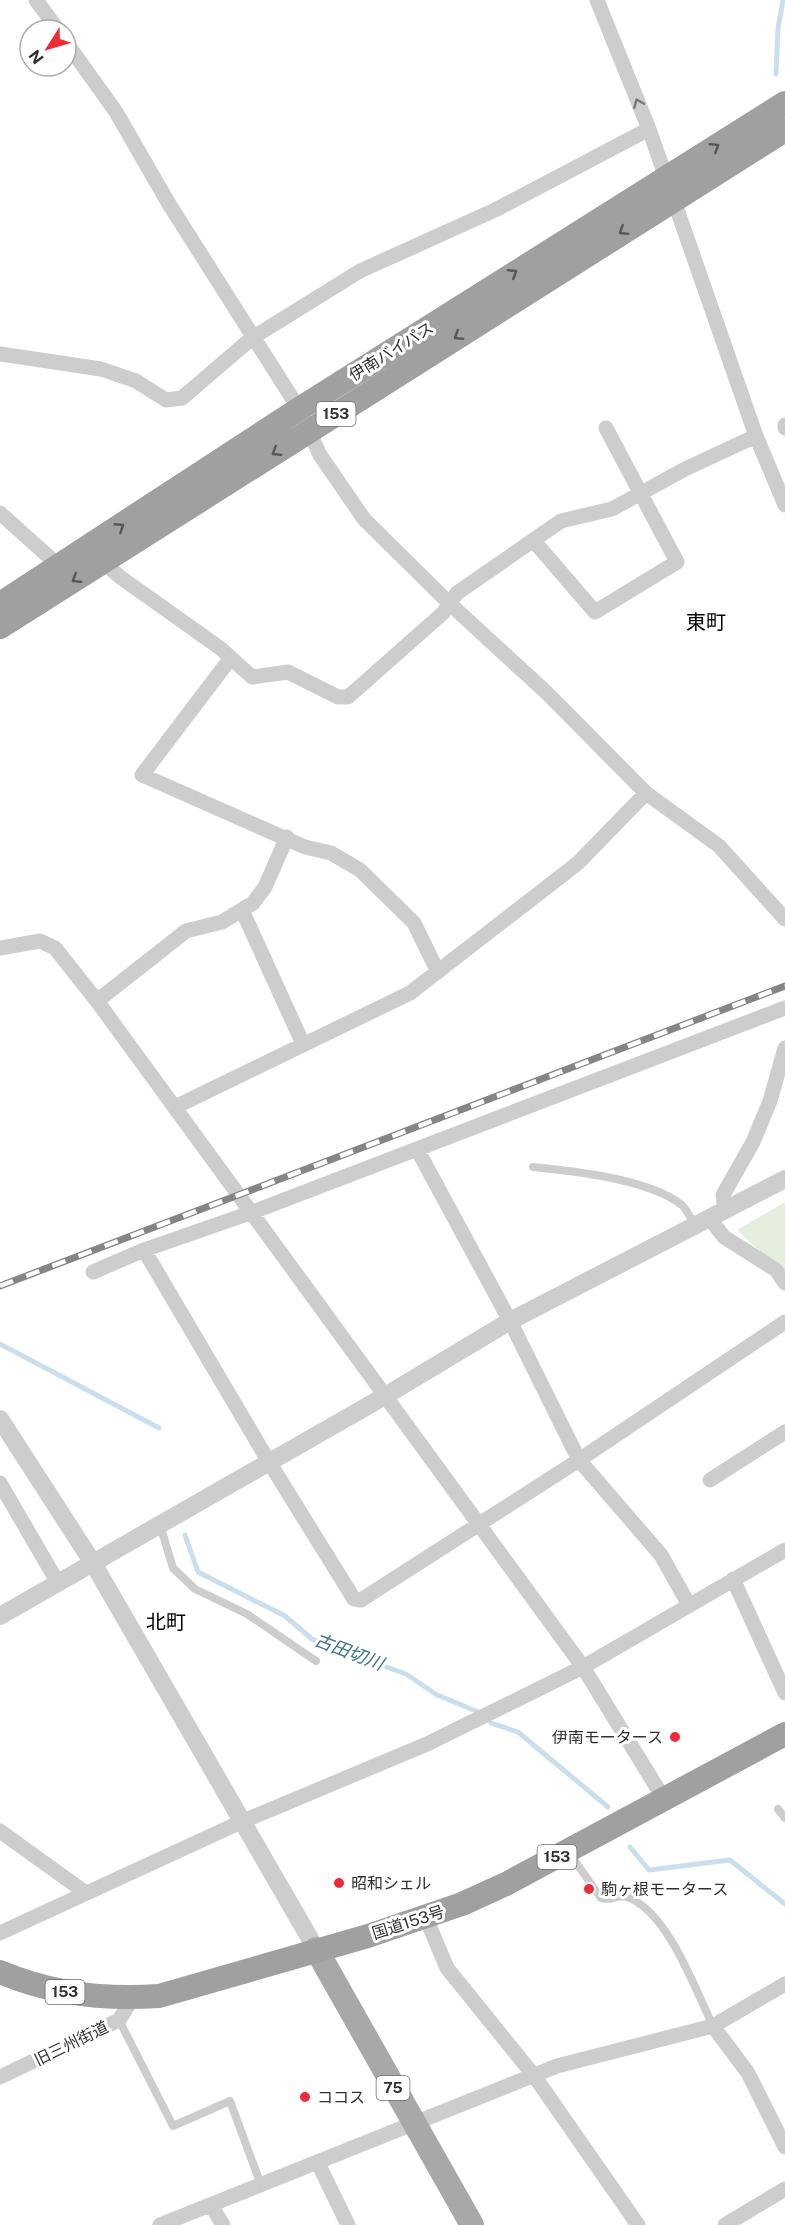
<svg xmlns="http://www.w3.org/2000/svg" width="785" height="2225" font-family="'Public Sans','Noto Sans JP',sans-serif">
<style>
.green{fill:#e6eede}
.lines{fill:none;stroke-linecap:round;stroke-linejoin:round}
.stream{stroke:#c9dfee;stroke-width:5}
.service{stroke:#cdcdcd;stroke-width:8}
.minor{stroke:#cdcdcd;stroke-width:15}
.tertiary{stroke:#cdcdcd;stroke-width:18}
.primary{stroke:#a8a8a8;stroke-width:24}
.trunk{stroke:#a0a0a0;stroke-width:24}
.rail-casing{stroke:#858585;stroke-width:7}
.rail{stroke:#fff;stroke-width:4.5;stroke-dasharray:14;stroke-linecap:butt}
.oneway{stroke:#777}
.oneway2{stroke:#575757}
.poi-dot{fill:#ed2c38;stroke:#fff;stroke-width:2}
.labels{text-anchor:middle;stroke-width:6;stroke-linejoin:round;paint-order:stroke}
.shield{fill:#fff;stroke:#6e6e6e;stroke-width:1.5}
.shield-label{font-size:15px;font-weight:bold;fill:#303030}
.street-label{font-size:16px;fill:#303030;stroke:#fff}
.poi-label{font-size:16px;fill:#303030;stroke:#fff;text-anchor:start}
.water-label{font-size:18px;font-style:italic;fill:#3a7197;stroke:#fff}
.quarter-label{font-size:20px;fill:#000;stroke:#fff}
</style>
<rect width="100%" height="100%" fill="#fff"/>
<path class="green" d="M785,1202V1275L737,1230Z"/>
<g class="lines">
<path class="stream" d="M776,74L778,29L783,0
M0,1344L159,1428
M185,1535L198,1572L285,1616L312,1639L324,1644L344,1647L350,1654L406,1674L437,1695L476,1711
M491,1723L518,1732L608,1807
M630,1847L649,1870L730,1860L785,1904"/>
<path class="service" d="M533,1167C574,1171 649,1179 682,1205C687,1210 691,1219 695,1225
M160,1525L173,1568L195,1589L247,1614L316,1661
M778,1809L785,1818
M570,1854L601,1898C612,1902 618,1892 632,1899C670,1918 695,1989 713,2026
M119,2020L173,2126L230,2101L261,2185"/>
<path class="minor" d="M36,0L58,30
M597,0L649,129L756,436L785,505
M66,42L116,112L169,204L299,409L320,455L364,519L450,604L547,693L646,793L719,846L785,919
M0,354L101,369L136,381L166,400L182,398L252,338L360,271L495,210L649,129
M785,425V428
M0,513L59,566
M533,540L595,612L677,562L606,428
M103,562L120,577L220,648L252,677L288,672L338,697H348L443,613L457,593L561,521L612,509L685,469L756,436
M230,659L142,775L305,847L331,853L360,870L414,923L438,972
M242,910L303,1044
M0,948L40,941L55,948L97,1001L583,1667L664,1799
M97,1001L186,931L222,922L253,903L265,887L287,837
M785,1008L250,1213L144,1250L269,1462L354,1599L361,1600L579,1460L785,1322
M175,1107L410,993L578,863L646,793
M417,1149L510,1321L579,1460L661,1555L689,1605
M725,1211L723,1195L753,1142L770,1101L785,1048
M710,1219L724,1237L776,1270L785,1283
M93,1272L144,1250
M710,1480L785,1432
M0,1483L58,1583
M733,1579L785,1693
M0,1831L86,1893
M426,1918L447,1968L535,2077L638,2225
M0,1933L241,1822L427,1744L583,1667L785,1550
M713,2026L748,2073L785,2147
M0,2077L119,2020L133,1998
M318,2163L348,2225
M211,2205L223,2225
M160,2225L557,2066L713,2026L785,1984
M725,2225L785,2189"/>
<path class="tertiary" d="M0,1419L93,1563L316,1949
M0,1616L385,1396L510,1321L785,1179"/>
<path class="primary" d="M316,1949L472,2225"/>
<path class="trunk" d="M0,604L299,409L785,103
M0,627L785,130
M0,1972C50,1993 105,2000 159,1996L368,1936L462,1904L506,1884L785,1734"/>
<g class="rail-casing">
<path id="rail" d="M0,1286L785,986"/>
</g>
<use href="#rail" class="rail"/>
</g>
<defs><path id="oneway-chevron" d="M-2-3.5L2.5 0L-2 3.5" fill="none" stroke-width="1.6" stroke-linecap="round" stroke-linejoin="round" transform="scale(1.5)"/></defs>
<use class="oneway" href="#oneway-chevron" transform="translate(638 103) rotate(-112)"/>
<g class="oneway2">
<use href="#oneway-chevron" transform="translate(715 147) rotate(-32)"/>
<use href="#oneway-chevron" transform="translate(623 231) rotate(148)"/>
<use href="#oneway-chevron" transform="translate(513 273) rotate(-32)"/>
<use href="#oneway-chevron" transform="translate(458 336) rotate(148)"/>
<use href="#oneway-chevron" transform="translate(276 452) rotate(148)"/>
<use href="#oneway-chevron" transform="translate(120 527) rotate(-33)"/>
<use href="#oneway-chevron" transform="translate(76 579) rotate(148)"/>
</g>
<g class="poi-dot">
<circle cx="675" cy="1737" r="6"/>
<circle cx="339" cy="1883" r="6"/>
<circle cx="589" cy="1889" r="6"/>
<circle cx="305" cy="2097" r="6"/>
</g>
<g class="labels">
<g class="shield">
<rect x="316.5" y="402" width="39" height="24" rx="4.5"/>
<rect x="537.5" y="1845" width="39" height="24" rx="4.5"/>
<rect x="45.5" y="1980" width="39" height="24" rx="4.5"/>
<rect x="376.5" y="2076" width="33" height="24" rx="4.5"/>
</g>
<g class="shield-label">
<text x="336" y="419">153</text>
<text x="557" y="1862">153</text>
<text x="65" y="1997">153</text>
<text x="393" y="2093">75</text>
</g>
<g class="street-label">
<text transform="translate(391 351) rotate(-32)" y="6">伊南バイパス</text>
<text transform="translate(408 1922) rotate(-18)" y="6">国道153号</text>
<text transform="translate(71 2043) rotate(-26)" y="6">旧三州街道</text>
</g>
<g class="poi-label">
<text x="663" y="1743" text-anchor="end">伊南モータース</text>
<text x="351" y="1889">昭和シェル</text>
<text x="601" y="1895">駒ヶ根モータース</text>
<text x="317" y="2103">ココス</text>
</g>
<g class="water-label">
<text transform="translate(349 1652) rotate(21)" y="6">古田切川</text>
</g>
<g class="quarter-label">
<text x="706" y="629">東町</text>
<text x="166" y="1629">北町</text>
</g>
</g>
<g transform="translate(48 48) rotate(233)"><circle r="28" fill="#ffffff" stroke="#acacac" stroke-width="1.5"/>
<path d="M0-4.5L10 22L0 15L-10 22Z" fill="#ed2c38"/>
<text y="-9" font-size="16" font-weight="bold" text-anchor="middle" fill="#303030">N</text>
</g>
</svg>
